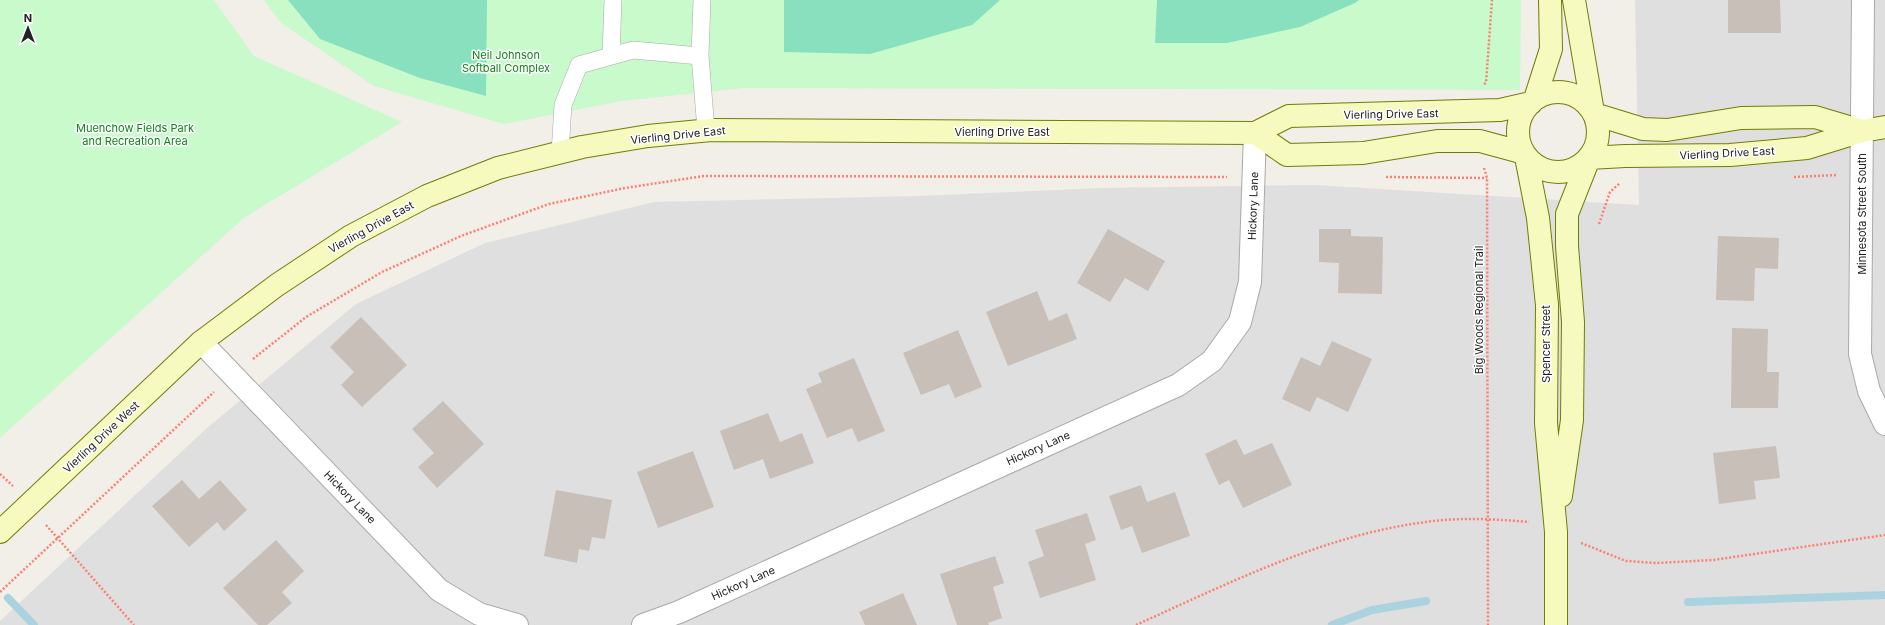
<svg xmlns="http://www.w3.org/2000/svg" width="1885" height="625" font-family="Inter,sans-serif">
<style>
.residential{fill:#e0dfdf}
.park{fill:#c8facc}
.pitch{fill:#88e0be}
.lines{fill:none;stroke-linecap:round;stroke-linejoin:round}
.stream{stroke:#aad3df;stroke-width:8}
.building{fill:#c7bfb8}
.lane-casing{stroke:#a9a9a9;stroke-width:18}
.street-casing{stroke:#a9a9a9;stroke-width:24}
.secondary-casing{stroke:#707d05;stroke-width:24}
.path{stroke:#fa8072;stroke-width:2.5;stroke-dasharray:2 2;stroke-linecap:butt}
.lane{stroke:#fff;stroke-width:17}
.street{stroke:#fff;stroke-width:22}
.secondary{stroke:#f7fabf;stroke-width:22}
.labels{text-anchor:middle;stroke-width:3;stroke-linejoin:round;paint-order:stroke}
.park-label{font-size:11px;fill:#0c8416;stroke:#fff}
.street-label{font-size:11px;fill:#222;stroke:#fff}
</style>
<rect width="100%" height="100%" fill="#f2efe9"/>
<path class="residential" d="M1635,0H1885V625H0V621L207,428L356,304L485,243L654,202L918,196L1101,188L1314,185L1639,205Z"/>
<path class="park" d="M0,0H214L254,56L402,122L245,217L0,438Z
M264,0H1521L1520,90L744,88L621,101L504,124L374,86L281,23Z"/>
<path class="pitch" d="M288,0H487L486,96L420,78L320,39Z
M784,0H1000L972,25L870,54L784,52Z
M1157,0H1359L1355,3L1300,27L1227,43H1155Z"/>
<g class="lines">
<path class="stream" d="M8,598L34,625
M1688,602L1885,595
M1332,625L1372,610L1426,601"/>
</g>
<path class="building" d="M1728,0H1780L1781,33H1728Z
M1108,229L1165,261L1148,291L1125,278L1110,302L1077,283Z
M1319,229H1351V236L1383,237L1382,294L1338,293L1339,263L1319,262Z
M1718,236L1779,238L1778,269L1755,268L1754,301L1716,300Z
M1037,291L1049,321L1067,313L1077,339L1008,366L986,312Z
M361,317L407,365L362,407L341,385L354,372L330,347Z
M1732,328L1768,329L1767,372H1779L1778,408H1731Z
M958,330L982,387L955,398L949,384L921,395L903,353Z
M1332,341L1372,359L1348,412L1317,397L1310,412L1282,399L1301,357L1320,366Z
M854,358L885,431L858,442L852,428L827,438L806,389L822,382L818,373Z
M443,401L484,444L437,488L418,467L434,453L412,429Z
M768,413L780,442L802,433L814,463L770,479L763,459L734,470L720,431Z
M1236,439L1244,455L1272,443L1292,485L1243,508L1229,480L1219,485L1205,454Z
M1776,446L1780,478L1754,481L1756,499L1719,504L1713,453Z
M693,451L714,507L658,528L637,472Z
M182,480L199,499L220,480L247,510L224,531L217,522L189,547L152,506Z
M1141,485L1147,502L1175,492L1190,536L1142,553L1132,526L1121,530L1109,496Z
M556,490L612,500L605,539L592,537L589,551L579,549L577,563L544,556Z
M1087,513L1096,540L1085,544L1096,580L1040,598L1028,562L1044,556L1035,530Z
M276,540L304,571L282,592L292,603L267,625H258L223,588Z
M995,556L1004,583L993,587L1002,618L988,623L989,625H957L940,574Z
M903,593L917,625H865L859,612Z"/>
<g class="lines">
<g class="lane-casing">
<path id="lane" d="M611,56L613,0
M700,56L702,0
M560,153L563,105L579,65L633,50L700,56L706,130"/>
</g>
<g class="street-casing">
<path id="street" d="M1863,0L1860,354L1869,391L1885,424
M201,342L439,590L479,614L517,625
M643,625L679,612L1178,385L1212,361L1240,322L1250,282L1255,133"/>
</g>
<g class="secondary-casing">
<path id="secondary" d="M1574,0L1593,112
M1518 132a40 40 0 1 1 80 0a40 40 0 1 1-80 0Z
M1535,99L1551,49L1550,0
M1594,114L1643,129L1667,130L1741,118L1815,117L1862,131
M1255,133L1287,155L1363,153L1437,141H1480L1524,153
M1526,157L1538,218L1547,305L1546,423L1556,532V625
M1589,158L1625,156L1730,155L1807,148L1862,131L1885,127
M1561,496L1572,420L1573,322L1567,246V214L1588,161
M0,532L201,342L277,285L351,236L427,196L498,168L582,147L648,136L711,130L1255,133L1289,116L1500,110L1531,103"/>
</g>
<path class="path" d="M1484,84L1486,83L1492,0
M1484,168L1487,178L1488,625
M1386,177L1487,178
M1794,177L1837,175
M1599,224L1610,192L1620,183
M253,359L306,317L382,272L461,236L549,204L625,188L704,176L1227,177
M0,474L13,486
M46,525L134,625
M1581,543L1626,561L1657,563L1713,560L1885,535
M0,592L214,392
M1136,625C1229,583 1324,535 1426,522C1460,517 1495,519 1529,522"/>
<use href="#lane" class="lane"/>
<use href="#street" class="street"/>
<use href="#secondary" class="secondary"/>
</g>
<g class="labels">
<g class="park-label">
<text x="506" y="59">Neil Johnson<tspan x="506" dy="13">Softball Complex</tspan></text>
<text x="135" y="132">Muenchow Fields Park<tspan x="135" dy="13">and Recreation Area</tspan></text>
</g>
<g class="street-label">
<text transform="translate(1391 114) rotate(-1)" y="4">Vierling Drive East</text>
<text x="1002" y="136">Vierling Drive East</text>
<text transform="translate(678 135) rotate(-6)" y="4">Vierling Drive East</text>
<text transform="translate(1727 153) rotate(-3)" y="4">Vierling Drive East</text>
<text transform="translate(1253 206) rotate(-88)" y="4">Hickory Lane</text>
<text transform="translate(1862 214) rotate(-90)" y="4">Minnesota Street South</text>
<text transform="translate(371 227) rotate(-29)" y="4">Vierling Drive East</text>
<text transform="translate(1479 310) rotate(-90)" y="4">Big Woods Regional Trail</text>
<text transform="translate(1546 344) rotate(-90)" y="4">Spencer Street</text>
<text transform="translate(101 437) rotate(-43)" y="4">Vierling Drive West</text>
<text transform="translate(1038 448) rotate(-24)" y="4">Hickory Lane</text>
<text transform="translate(350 497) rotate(46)" y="4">Hickory Lane</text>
<text transform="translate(743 583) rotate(-24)" y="4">Hickory Lane</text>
</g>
</g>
<g transform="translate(28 28)" stroke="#ffffff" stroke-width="3" paint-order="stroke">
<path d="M0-3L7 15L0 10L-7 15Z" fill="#222222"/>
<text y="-6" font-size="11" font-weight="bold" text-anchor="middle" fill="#222222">N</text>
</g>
</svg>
